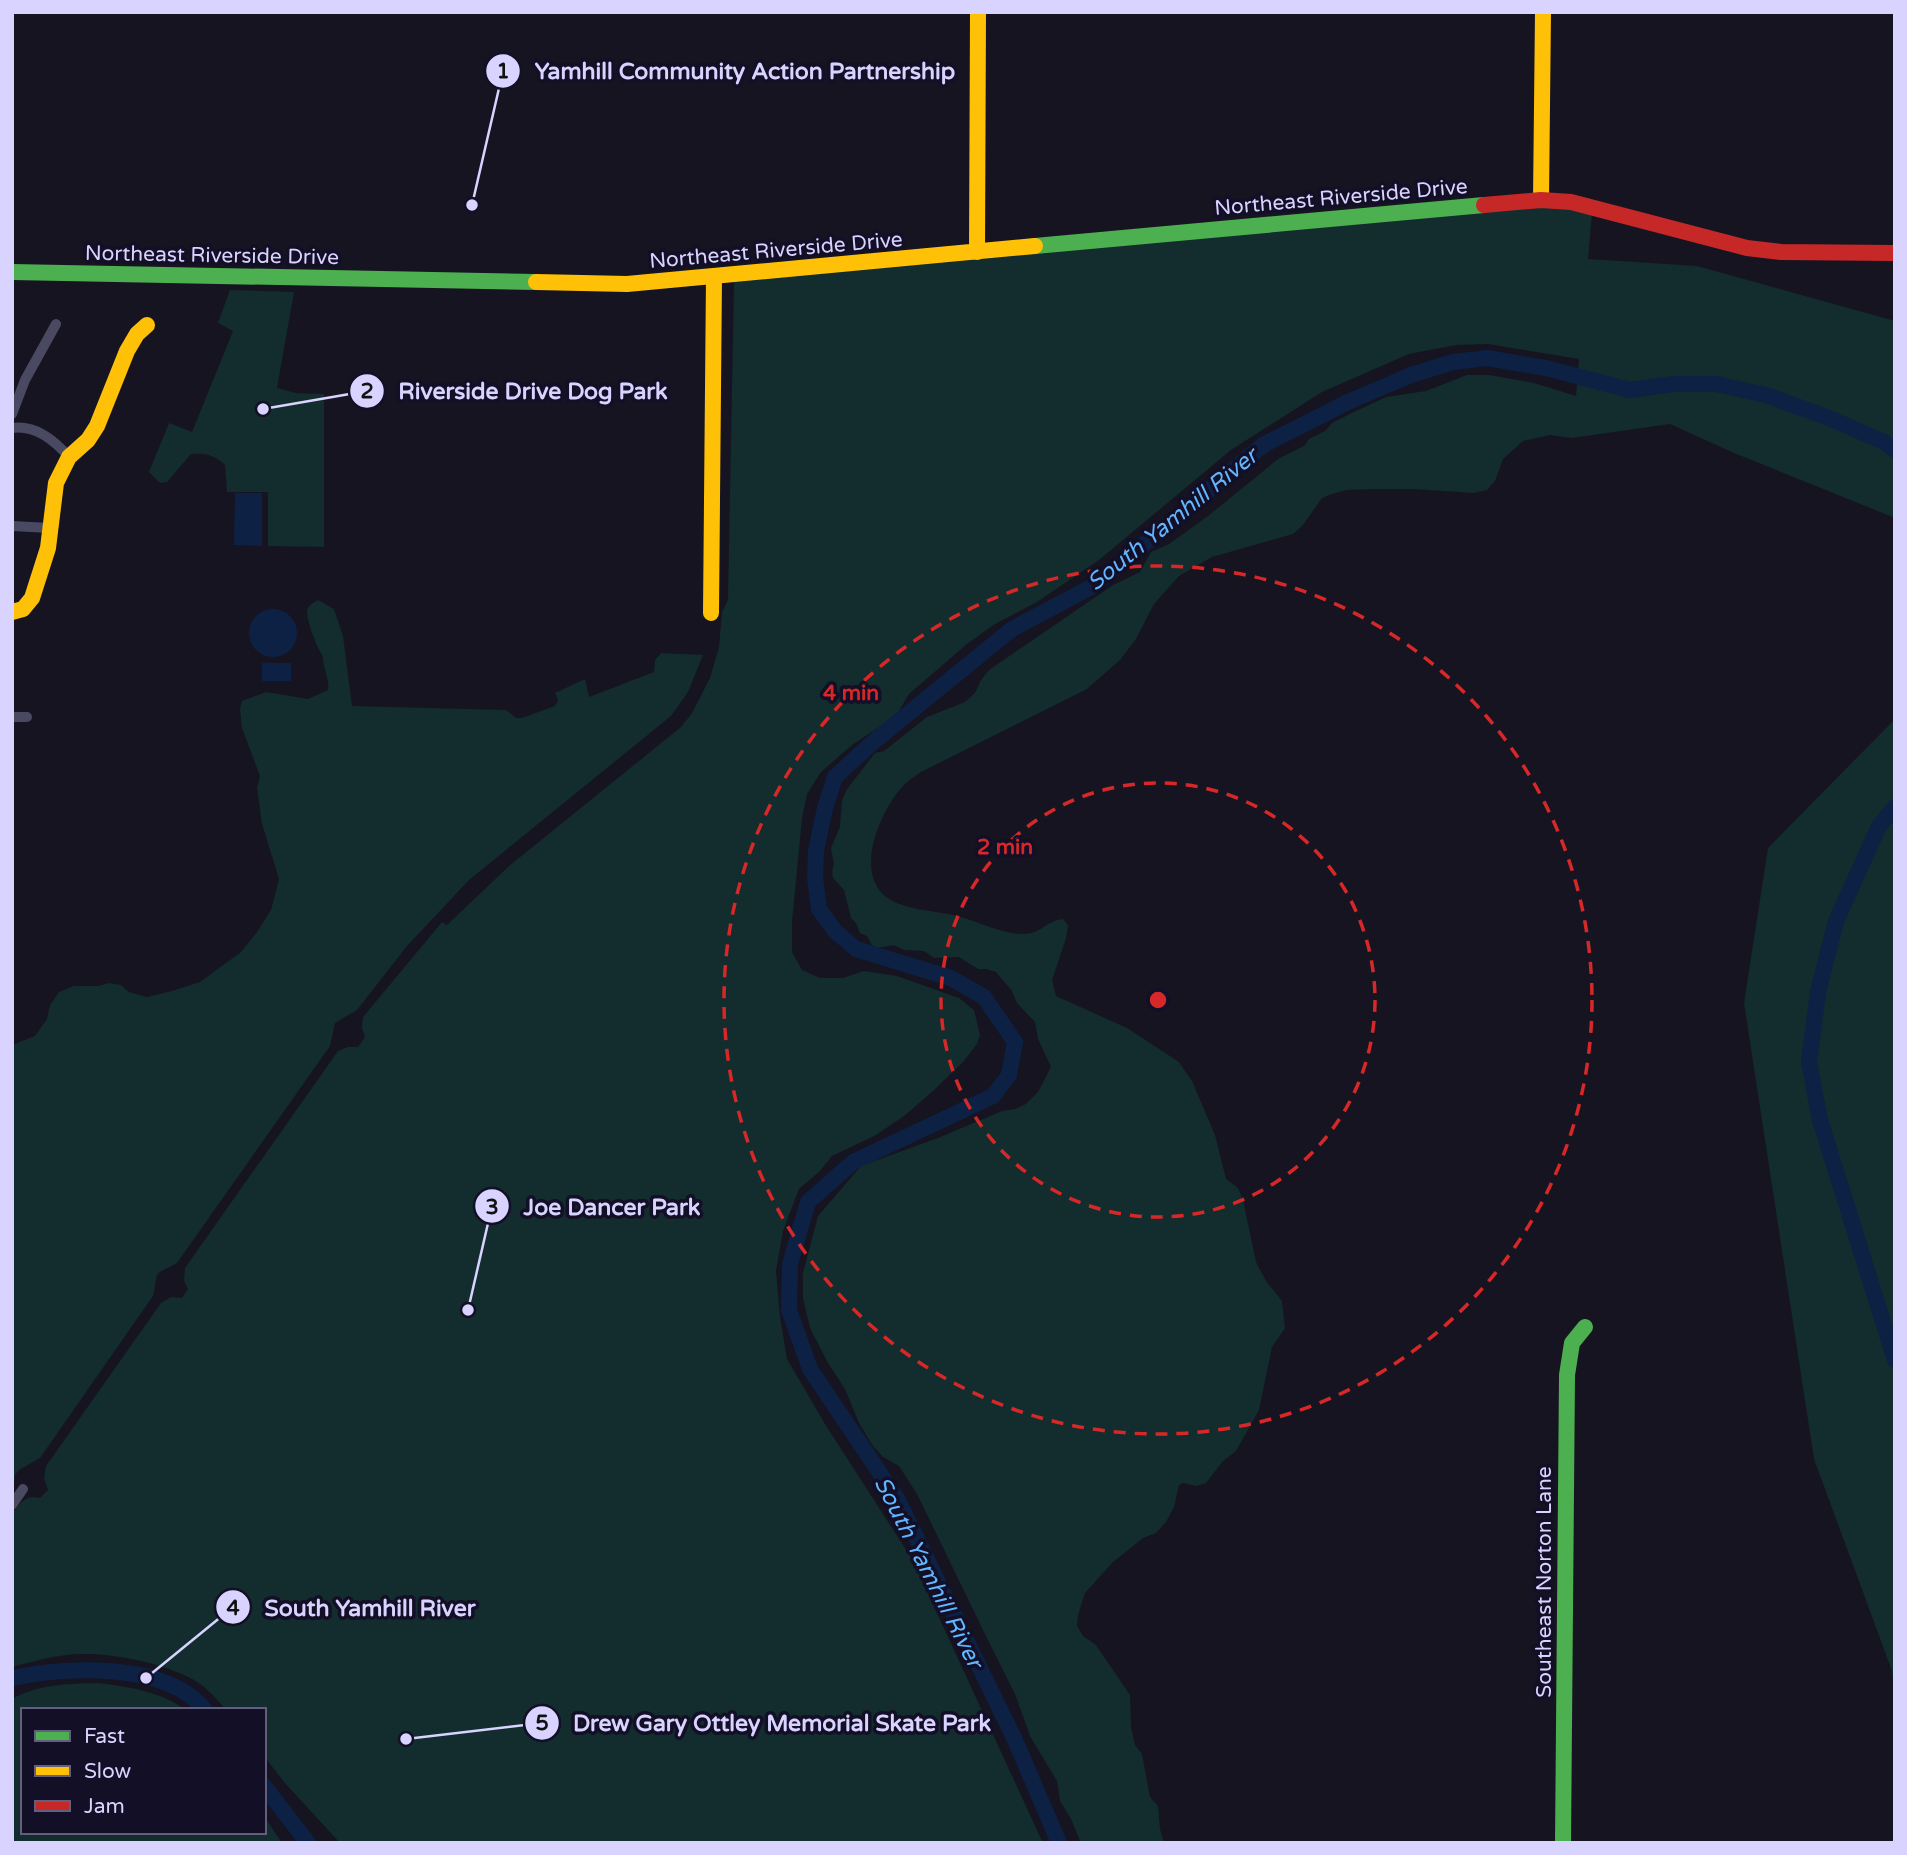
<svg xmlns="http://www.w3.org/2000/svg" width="1907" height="1855" font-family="'Varela Round',sans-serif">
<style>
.green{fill:#132c2d}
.water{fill:#0d2144}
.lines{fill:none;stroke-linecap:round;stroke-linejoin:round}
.river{stroke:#0d2144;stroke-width:16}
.street{stroke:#4a4962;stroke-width:10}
.fast{stroke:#4caf50;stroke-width:16}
.slow{stroke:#ffc107;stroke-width:16}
.jam{stroke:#c62828;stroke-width:16}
.ring{fill:none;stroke:#d62828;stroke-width:3.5;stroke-dasharray:12 9}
.labels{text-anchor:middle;stroke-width:7;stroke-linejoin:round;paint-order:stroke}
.street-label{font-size:21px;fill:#d9d4ff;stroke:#130f26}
.water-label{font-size:23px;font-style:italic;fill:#62b6ff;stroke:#130f26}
.centre{fill:#d62828;stroke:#130f26;stroke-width:3.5}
.ring-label{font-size:21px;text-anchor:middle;font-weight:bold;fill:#d62828;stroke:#130f26;stroke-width:7;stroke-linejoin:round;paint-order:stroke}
.leader{fill:none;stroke:#d9d4ff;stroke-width:2.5}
.callout-dot{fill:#d9d4ff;stroke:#130f26;stroke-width:2.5}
.mark-label{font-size:21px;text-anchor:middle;font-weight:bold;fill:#111}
.callout-label{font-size:23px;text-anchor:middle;font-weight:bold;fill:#d9d4ff;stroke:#130f26;stroke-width:7;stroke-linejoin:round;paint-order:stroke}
</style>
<rect width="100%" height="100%" fill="#161421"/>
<path class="green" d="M1543,206L1592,213L1588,259L1697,266L1895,321V518L1734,453L1670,424L1572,438L1550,435L1523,441L1503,459L1495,481L1487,490L1474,493L1414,489H1375L1346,490L1332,494L1322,498L1303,525L1293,534L1212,557L1179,576L1154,604L1136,639L1120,660L1087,689L921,772C915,776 909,780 904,785C881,809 854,870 885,896C904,911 935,910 957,916C980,922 1001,934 1024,934C1040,934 1048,920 1063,919L1068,925L1066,938L1052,980L1056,996L1127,1028L1179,1062L1192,1081L1215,1135L1226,1179L1238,1188L1243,1200L1256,1262L1266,1281L1282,1301L1285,1328L1272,1347L1259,1410L1236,1451L1223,1461L1206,1483L1196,1486L1183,1483L1179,1485L1174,1507L1166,1522L1156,1533L1143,1538L1112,1563L1085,1593L1078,1615L1077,1626L1083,1636L1096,1645L1130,1695L1131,1727L1135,1745L1142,1754L1150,1797L1158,1806L1160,1829L1164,1843H1081L1071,1819L1060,1801L1057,1781L1030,1736L1015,1694L984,1632L917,1494L899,1466L883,1457L873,1446L859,1423L845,1389L828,1363L810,1328L803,1298V1273L818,1216L861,1166L938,1138L1002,1111L1015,1109L1026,1104L1038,1092L1051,1067L1038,1039L1035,1022L1017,1003L1012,991L996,972L987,969H978L959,957L934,958L924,951L904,950L894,945L877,948L872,945L867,936L860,933L856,923L851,918L844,890L833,878L832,872L834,864L831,848L840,827L842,800L847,789L875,753L884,751L927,717L965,702L975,693L981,680L989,670L1113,585L1140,572L1151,552L1169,544L1208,516L1278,459L1304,446L1309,439L1325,431L1332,423L1358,410L1386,397L1426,391L1467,375H1489L1534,383L1576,396L1579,359L1488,344L1456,345L1409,354L1322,392L1231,450L1099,560L1037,602L995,624L967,644L909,694L896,716L852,745L821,772L807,794L802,818L792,922V952L802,970L820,978H843L864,971L897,976L959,998L974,1010L980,1035L977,1044L963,1062L933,1091L904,1116L876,1135L832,1156L820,1171L799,1189L783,1231L776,1271L780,1317L787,1359L825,1424L912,1559L1043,1843H340L284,1782L264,1756V1710H226C217,1699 206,1687 194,1680C166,1664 114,1653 82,1654C59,1654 35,1661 12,1667V1514C20,1503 25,1495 40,1498L48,1490L44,1478L46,1466L161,1303L171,1297L182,1298L188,1289L184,1281L185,1268L338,1051L348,1047H358L365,1037L362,1028L363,1017L442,922L447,925L509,866L681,727L692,713L710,678L719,647L722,612L728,600L734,281Z
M230,290L294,292L277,388L296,393L324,394V547L268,546V492H227L225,465C215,455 205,453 191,454L167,482L160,483L149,472L169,423L192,432L233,331L218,323Z
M318,600L334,609L343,636L352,706L506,710L516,718H522L555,706L558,700L555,693L585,679L589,697L654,672L655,660L661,653L703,655L688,692L671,716L469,880L407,946L357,1010L335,1023L330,1046L177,1263C150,1278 160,1267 153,1296L40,1458L19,1470L15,1475L12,1498V1045L35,1036L47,1019L50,1005L59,992L74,986H99L109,983L121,985L129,992L147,997L172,991L200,982L241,952L257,932L271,910L279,879L262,824L257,788L260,776L242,728L240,709L242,701L266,692L308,699L328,690C330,678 322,668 323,656C317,649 307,621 307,612C307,606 313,603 318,600Z
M1895,719V1706L1892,1671L1814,1459L1744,1003L1768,848Z
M98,1683C130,1687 159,1691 186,1710H23V1832H264V1816L282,1843H12V1699C39,1684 68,1684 98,1683Z"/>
<path class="water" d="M235,493H262V546L234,545Z
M249 633a24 24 0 1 1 48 0a24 24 0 1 1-48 0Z
M262,663H291V681H262Z"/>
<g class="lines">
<path class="river" d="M1895,807L1879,826L1836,921L1818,992L1809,1062L1820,1120L1895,1360
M12,1678C67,1666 167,1662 205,1710
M264,1786L308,1843
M1059,1843L1015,1740L898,1500L810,1369L789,1310L790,1264L808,1202L853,1162L993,1096L1009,1075L1015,1042L984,997L951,978L856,949L835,931L819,909L815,878L816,851L825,808L835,777L872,743L1012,629L1095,585L1263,445L1348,402L1411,375L1453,362L1487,358L1546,368L1630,390L1673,384H1716L1766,395L1829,418L1884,442L1895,450"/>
<path class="street" d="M12,414L25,380L56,324
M12,428C36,425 54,440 69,457
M12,526L50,528
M12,717H27
M12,1505L23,1489"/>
<path class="fast" d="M1035,246L1484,205
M12,272L536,282
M1563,1843L1567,1375L1572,1343L1585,1327"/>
<path class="slow" d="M1541,200L1543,12
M977,252L978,12
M536,282L627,284L1035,246
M12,612L23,609L32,598L48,548L56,483L69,457L88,440L97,426L127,351L137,334L147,325
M711,613L714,276"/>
<path class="jam" d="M1484,205L1541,200L1571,202L1747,248L1781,252L1895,253"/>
</g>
<g class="ring">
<circle cx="1158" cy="1000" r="217"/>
<circle cx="1158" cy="1000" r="434"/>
</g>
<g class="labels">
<g class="street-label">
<text transform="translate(1341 197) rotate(-5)" y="7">Northeast Riverside Drive</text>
<text transform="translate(776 250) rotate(-5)" y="7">Northeast Riverside Drive</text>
<text transform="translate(212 255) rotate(1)" y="7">Northeast Riverside Drive</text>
<text transform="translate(1544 1582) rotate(-90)" y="7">Southeast Norton Lane</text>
</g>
<g class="water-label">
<text transform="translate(1172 519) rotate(-39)" y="8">South Yamhill River</text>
<text transform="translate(929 1572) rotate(63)" y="8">South Yamhill River</text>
</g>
</g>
<circle cx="1158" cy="1000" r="10" class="centre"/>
<g class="ring-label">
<text x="851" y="700">4 min</text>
<text x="1005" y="854">2 min</text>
</g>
<path class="leader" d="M472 205L503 71M263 409L367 391M468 1310L492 1206M146 1678L233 1607M406 1739L542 1723"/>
<g class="callout-dot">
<circle cx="472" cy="205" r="7"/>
<circle cx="263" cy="409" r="7"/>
<circle cx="468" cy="1310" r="7"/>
<circle cx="146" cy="1678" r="7"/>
<circle cx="406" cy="1739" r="7"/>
<circle cx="503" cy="71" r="18"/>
<circle cx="367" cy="391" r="18"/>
<circle cx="492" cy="1206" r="18"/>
<circle cx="233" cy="1607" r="18"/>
<circle cx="542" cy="1723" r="18"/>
</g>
<g class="mark-label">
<text x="503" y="78">1</text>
<text x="367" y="398">2</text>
<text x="492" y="1214">3</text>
<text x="233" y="1615">4</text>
<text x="542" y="1730">5</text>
</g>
<g class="callout-label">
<text x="745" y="79">Yamhill Community Action Partnership</text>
<text x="533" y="399">Riverside Drive Dog Park</text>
<text x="612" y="1215">Joe Dancer Park</text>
<text x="370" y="1616">South Yamhill River</text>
<text x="782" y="1731">Drew Gary Ottley Memorial Skate Park</text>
</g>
<rect width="1907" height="1855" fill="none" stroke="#d9d4ff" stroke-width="28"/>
<rect x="21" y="1708" width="245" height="126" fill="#130f26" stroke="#625e7d" stroke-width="2"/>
<rect x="35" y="1731" width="35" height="10" fill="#4caf50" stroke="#625e7d" stroke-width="2"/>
<text x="84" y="1743" font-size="21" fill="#d9d4ff">Fast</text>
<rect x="35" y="1766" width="35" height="10" fill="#ffc107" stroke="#625e7d" stroke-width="2"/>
<text x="84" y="1778" font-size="21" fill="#d9d4ff">Slow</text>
<rect x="35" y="1801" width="35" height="10" fill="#c62828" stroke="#625e7d" stroke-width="2"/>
<text x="84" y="1813" font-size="21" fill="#d9d4ff">Jam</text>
</svg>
